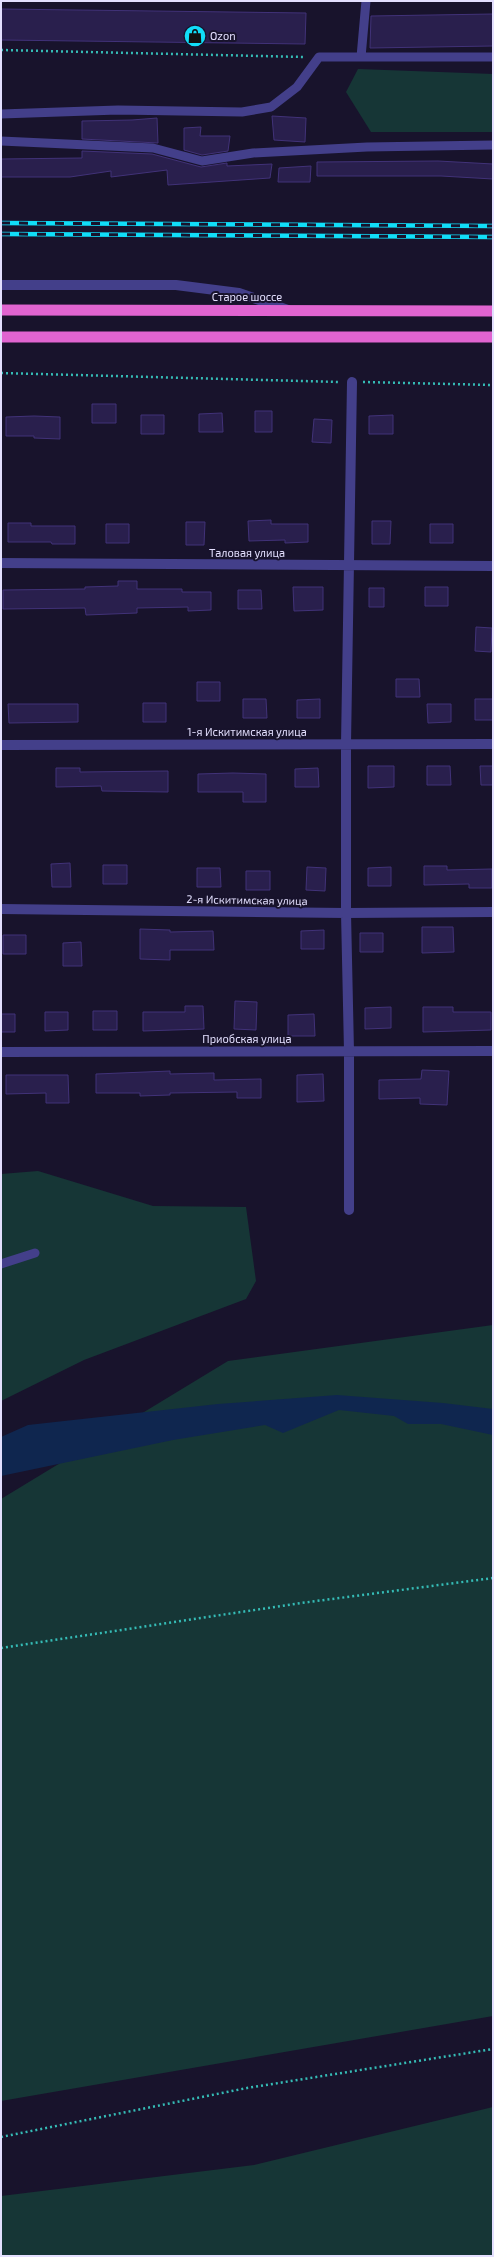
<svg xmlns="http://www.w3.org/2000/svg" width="494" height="2257" font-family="'Exo 2',sans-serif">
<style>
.green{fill:#163636}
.water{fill:#0f264f}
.building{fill:#291f4d;stroke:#413278}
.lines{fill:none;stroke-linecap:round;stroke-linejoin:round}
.path{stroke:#35bcb6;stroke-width:2.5;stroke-dasharray:2 3;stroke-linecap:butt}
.service{stroke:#433f8a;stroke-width:9}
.minor{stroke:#433f8a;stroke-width:10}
.trunk{stroke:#e064d0;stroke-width:11}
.rail-casing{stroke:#11ddf8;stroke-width:4.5}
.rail{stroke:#18132c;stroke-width:3;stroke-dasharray:9;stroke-linecap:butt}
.labels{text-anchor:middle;stroke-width:4;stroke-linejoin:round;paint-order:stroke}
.poi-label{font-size:11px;fill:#e3dffe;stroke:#18132c;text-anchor:start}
.street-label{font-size:11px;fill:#e3dffe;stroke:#18132c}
</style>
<rect width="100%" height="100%" fill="#18132c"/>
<path class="green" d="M358,69L493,74V132H371L346,92Z
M38,1171L153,1206L246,1207L256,1281L246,1299L84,1360L1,1401V1174Z
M493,1325V2016L1,2101V1499L228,1361Z
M493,2107V2256H1V2196L254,2165Z"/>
<path class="water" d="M337,1395L443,1403L493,1409V1435L441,1424H408L394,1416L339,1410L283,1433L265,1425L173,1440L1,1476V1437L28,1425L218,1404Z"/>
<path class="building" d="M1,9L306,13L305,44L1,40Z
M493,14V46L370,48L371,16Z
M272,116L306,118L305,142L274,140Z
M157,118L158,143L82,139V121L132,120Z
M201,127L200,136H230L228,151L202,155L184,150V128Z
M82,151L152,154L201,167L227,163V166L272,164L270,178L168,185L167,170L111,177V171L70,177H1V159L82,158Z
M438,161L493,164V179L441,176H317V162Z
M311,166L310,182H278L279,168Z
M92,404H116V423H92Z
M255,411H272V432H255Z
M222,413L223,432H199V414Z
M141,415H164V434H141Z
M393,415V434H369V416Z
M34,416L60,417V439L34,438V436H6V417Z
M314,419L332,420L331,443L312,442Z
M271,520V524H308V542L285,543V540L249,541L248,521Z
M372,521H391L390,544H372Z
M186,522H205L204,545H186Z
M8,523H31V526H75V544H52L51,542H8Z
M106,524H129V543H106Z
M430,524H453V543H430Z
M118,581H137V589H182V592H211V610L188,611V607L137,608V613L86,615L85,608L3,609V590L85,589V587L118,586Z
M293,587H323V610L294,611Z
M425,587H448V606H425Z
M369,588H384V607H369Z
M238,590H261L262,609H238Z
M476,627L492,628L491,652L475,651Z
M396,679H419L420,697H396Z
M197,682H220V701H197Z
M243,699H266L267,718H243Z
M320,699V718H297V700Z
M475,699H493V720H475Z
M143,703H166V722H143Z
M8,704H78V722L9,723Z
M427,704H451V722L428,723Z
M368,766H394V787L368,788Z
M427,766H450L451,785H427Z
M480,766H493V785H481Z
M56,768H80V772L168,771V792L102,791L101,786L56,787Z
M318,768L319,787H295V769Z
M233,773L266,774V802H243V792H198V774Z
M70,863L71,887H52L51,864Z
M103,865H127V884H103Z
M424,866H447V870L492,869V888H469V884L424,885Z
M307,867L326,868L325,891L306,890Z
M391,867V886H368V868Z
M197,868H220L221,887H197Z
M246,871H270V890H246Z
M422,927H453L454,952L422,953Z
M140,929L170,930V932L213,931L214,950H170V960L140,959Z
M324,930V949H301V931Z
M360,933H383V952H360Z
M3,935H26V954H3Z
M81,942L82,966H63V943Z
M235,1001L257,1002L256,1030L234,1029Z
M185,1006H203L204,1029L143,1031V1012H185Z
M391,1007V1028L365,1029V1008Z
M423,1007H453V1012H491V1030L423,1032Z
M93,1011H117V1030H93Z
M45,1012H68V1030L45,1031Z
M1,1014H15V1032H1Z
M314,1014L315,1036H288V1015Z
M422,1070L449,1071L447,1105L420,1104V1098L379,1099V1080L421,1079Z
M170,1071V1074L214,1073V1080L261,1079V1098H237V1092L170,1093V1095L140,1096V1093H96V1074Z
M323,1074L324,1101L297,1102V1075Z
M6,1075H68L69,1103H46V1093L6,1094Z"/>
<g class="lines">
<path class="path" d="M1,50L304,57
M1,373L340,382
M363,382L493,385
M1,1648L301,1603L493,1578
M1,2137L247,2088L493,2049"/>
<path class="service" d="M361,57H493
M1,114L118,110L242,112L271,107L297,87L319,57H361L366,1
M1,141L153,148L202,161L253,153L367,147L493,145
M1,1264L35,1253"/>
<path class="minor" d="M1,285H176L239,293L288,310
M1,563L493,566
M1,745L493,744
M1,909L346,913L493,912
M1,1052L493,1051
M349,1210V1051L346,913V744L352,382"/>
<path class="trunk" d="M1,310L493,311
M1,337H493"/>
<g class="rail-casing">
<path id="rail" d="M1,223L493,226
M1,234L493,237"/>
</g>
<use href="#rail" class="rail"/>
</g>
<defs>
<g id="shop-disc" transform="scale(1.15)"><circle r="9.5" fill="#11ddf8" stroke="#18132c"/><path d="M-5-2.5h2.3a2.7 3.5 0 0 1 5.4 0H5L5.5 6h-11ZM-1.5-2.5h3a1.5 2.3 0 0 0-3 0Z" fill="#111"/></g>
</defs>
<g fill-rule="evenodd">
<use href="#shop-disc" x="195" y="36"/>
</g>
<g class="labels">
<g class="poi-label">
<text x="210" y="40">Ozon</text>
</g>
<g class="street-label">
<text x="247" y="301">Старое шоссе</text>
<text x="247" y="557">Таловая улица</text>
<text x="247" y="736">1-я Искитимская улица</text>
<text transform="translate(247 900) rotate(1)" y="4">2-я Искитимская улица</text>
<text x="247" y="1043">Приобская улица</text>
</g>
</g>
<rect width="494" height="2257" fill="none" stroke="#e3dffe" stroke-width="4"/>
</svg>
